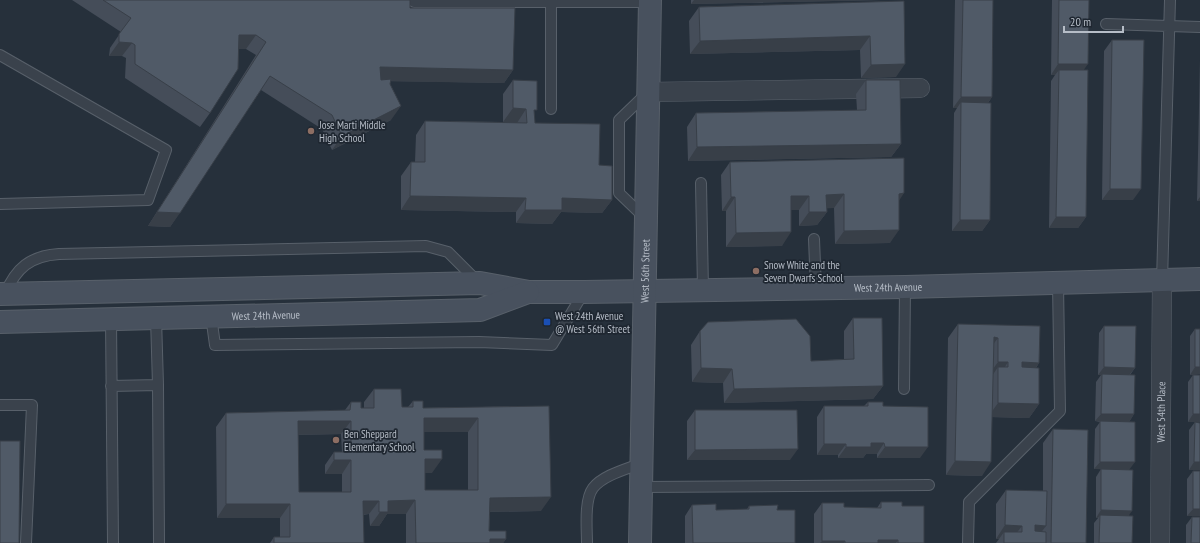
<svg xmlns="http://www.w3.org/2000/svg" width="1200" height="543" font-family="'PT Sans Narrow',sans-serif">
<style>
.lines{fill:none;stroke-linecap:round;stroke-linejoin:round}
.lane-casing{stroke:#58606a;stroke-width:12}
.street-casing{stroke:#58606a;stroke-width:20}
.secondary-casing{stroke:#58606a;stroke-width:24}
.lane{stroke:#3a424c;stroke-width:10}
.street{stroke:#3a424c;stroke-width:19}
.secondary{stroke:#48515e;stroke-width:22}
.wall{fill:#454d59;fill-rule:evenodd}
.shaded-wall{fill:#383f48}
.building{fill:#505a67;stroke:#383f48;fill-rule:evenodd}
.education-dot{fill:#8d6e63;stroke:#1f2731;stroke-width:1.5}
.transit-dot{fill:#1a4fb4;stroke:#1f2731;stroke-width:1.5}
.labels{text-anchor:middle;stroke-width:3.5;stroke-linejoin:round;paint-order:stroke}
.poi-label{font-size:11px;fill:#b6bdc7;stroke:#1f2731;text-anchor:start}
.street-label{font-size:11px;fill:#b6bdc7;stroke:#1f2731}
</style>
<rect width="100%" height="100%" fill="#26303b"/>
<g class="lines">
<g class="lane-casing">
<path id="lane" d="M414,2H650
M1106,24L1200,27
M0,55L166,150L148,200L0,204
M551,109V2
M701,183L703,290
M645,218L619,193V120L647,93
M814,239L816,289
M1162,281L1170,0
M5,294C16,268 30,256 59,254L426,246L448,252L478,282
M211,316L215,345L479,342L552,345L584,292
M156,318L158,385
M111,319L113,543
M111,386L158,385L159,543
M904,389L905,287
M0,405H32L26,543
M642,487L929,485
M587,543C587,529 584,500 593,488C603,475 627,469 642,463
M968,543L969,502L1060,411L1058,284"/>
</g>
<g class="street-casing">
<g id="street">
<path d="M648,92L920,88"/>
<path id="s1" d="M1160,543L1162,281"/>
</g>
</g>
<g class="secondary-casing">
<g id="secondary">
<path id="s2" d="M0,294L480,283L529,292H584L905,287L1200,279"/>
<path id="s3" d="M0,322L480,310L528,292"/>
<path id="s4" d="M640,543L650,0"/>
</g>
</g>
<use href="#lane" class="lane"/>
<use href="#street" class="street"/>
<use href="#secondary" class="secondary"/>
</g>
<path class="wall" d="M72,0H410V8L513,70L504,83L390,81V84L391,120L332,150L322,129L261,90L170,227L148,226L256,55L246,49H238L210,113L200,127L125,78L126,58L122,56H109L110,48L121,32Z
M691,0H882L691,4Z
M955,0H993L992,97L988,103L990,220L982,231H952L954,113L957,108H953Z
M1052,0H1089L1084,70L1086,217L1078,228H1049L1051,81L1055,75H1051Z
M904,1L896,77L861,78L860,50L690,54L689,21L699,7Z
M1112,40L1133,200H1102L1104,51Z
M1200,60V201H1197Z
M513,80L534,113L535,123L599,165L612,200L602,213L561,212L552,224L516,223V212L401,210V176L411,162H415L416,135L425,121L503,122V94Z
M866,80L901,144L891,157L688,161L687,127L696,113L857,110L856,94Z
M730,162L899,201L890,243L835,244L834,208H826L827,212L817,225L799,226V210H791L782,246L726,247V211H722L721,175Z
M853,318L883,386L873,399L724,403L723,383L692,382L691,345L700,331L811,361L844,359V331Z
M958,324L1040,326L1039,363L1036,368L1039,404L1029,418L992,417L982,476L946,475L948,338Z
M1104,326L1135,368L1130,375L1134,414L1129,422V516L1132,543H1094V523L1098,518H1096V477L1101,469H1094L1095,429L1100,422L1095,421L1096,382L1101,375H1098L1099,333Z
M1195,329L1200,374L1190,375V336Z
M1193,375H1200V422H1188V382Z
M374,389L402,407H408L413,401L423,408L549,406L541,511L490,512L489,531L506,539L503,543H406V514H387L379,526H370L369,514L363,515L364,543H270L274,537H280V518H217L216,427L226,413L345,410L351,402L361,408H364V402ZM424,432H468V490H425V473H432L424,450ZM341,434L342,452H334L325,465V474H342V492H299L298,435Z
M868,402L883,406L920,458H877V454H866L863,458H838V455H817V417L824,406H864Z
M695,410L790,460H687V421Z
M1195,422L1200,423V470H1189V430Z
M1053,429L1086,543H996L999,539H996V504L1006,490L1043,491V443Z
M1193,471L1200,516H1187V479Z
M881,502L902,506L924,543H814V514L822,503L844,507L877,508Z
M692,505L716,510L747,509L749,506L777,510L795,543H685V516Z
M1192,517L1200,543H1186V525Z"/>
<path class="shaded-wall" d="M694,0H882L691,4Z
M239,35H256L246,49H229Z
M870,36L860,50L690,54L700,41Z
M119,42L132,43L122,56H109Z
M905,64L896,77L861,78L871,65Z
M1058,64H1088L1080,75L1059,70L1055,75H1051Z
M380,67L513,70L504,83L370,81Z
M961,97H992L984,108L961,102L957,108H953Z
M401,106L391,120L332,150L342,136Z
M513,108L526,109L517,123L503,122Z
M901,144L891,157L688,161L697,147Z
M1110,189H1141L1133,200H1102Z
M904,193L895,207L899,194Z
M844,194L834,208L817,209L826,195Z
M410,196L526,198L516,212L401,210Z
M791,196H809L799,210H781Z
M731,197H735L726,211H722Z
M1200,197V201H1197Z
M562,198L612,200L602,213L561,212L552,224L516,223L525,210Z
M157,212L180,213L170,227L148,226Z
M809,212H827L817,225L799,226Z
M1056,217H1086L1078,228H1049Z
M960,220H990L982,231H952Z
M899,230L890,243L835,244L844,231Z
M791,232L782,246L726,247L736,233Z
M994,337L998,338L988,351Z
M998,362H1008L999,376L998,367L992,376H988Z
M1022,362L1039,363L1030,376H1013Z
M1104,367L1135,368L1129,375H1098Z
M1195,367H1200V374L1190,375Z
M701,368L732,369L723,383L692,382Z
M883,386L873,399L724,403L734,389Z
M998,403L1039,404L1029,418L988,417Z
M1101,414H1134L1129,422L1095,421Z
M1193,414H1200V422H1188Z
M424,418H478L468,432H415Z
M298,421H351L341,434L289,435Z
M871,443H884L877,454H866L863,458H838L846,447Z
M824,444H846L838,455H817Z
M885,447H928L920,458H877Z
M798,449L790,460H687L695,450Z
M425,459H442L432,473H416Z
M334,460H351L342,474H325Z
M955,461L991,462L982,476L946,475Z
M1100,462H1135L1129,470L1094,469Z
M1194,462H1200V470H1189Z
M551,497L541,511L480,512L490,498Z
M415,500L406,514H387L379,526H370L388,501Z
M363,501H379L369,514L354,515Z
M226,504H290L280,518H217Z
M1193,509H1200V516H1187Z
M1101,510L1132,511L1127,518L1100,515L1098,518H1096Z
M1005,525L1022,526L1012,539L1004,532L999,539H996Z
M1035,525L1046,526L1036,539H1026Z
M490,539H506L503,543H487Z
M878,540H898L896,543H876Z
M822,541H845L844,543H820Z"/>
<path class="building" d="M103,0H410V8H515L513,70L380,67L381,80L391,79L390,84L401,106L342,136L332,115L270,76L180,213L157,212L266,42L256,35H239L238,69L210,113L135,64V45L132,43L119,42V34L131,18Z
M963,0H993L992,97H961Z
M1059,0H1089L1088,64H1058Z
M904,1L905,64L871,65L870,36L700,41L699,7Z
M1112,40H1144L1141,189H1110Z
M1059,70H1088L1086,217H1056Z
M513,80L537,81V110H534L535,123L600,124L599,165L612,166V200L562,198V210H525L526,198L410,196L411,162H425V121L527,123L526,109L513,108Z
M866,80H900L901,144L697,147L696,113L866,110Z
M961,102L991,103L990,220H960Z
M904,158V193L899,194V230L844,231V194L826,195L827,212H809V196H791V232L736,233L735,197H731L730,162Z
M853,318H882L883,386L734,389L732,369L701,368L700,331L708,322L796,319L810,336L811,361L854,359Z
M958,324L1040,326L1039,363L1022,362V367L1039,368V404L998,403V367H1008V362H998V338L994,337L991,462L955,461Z
M1104,326H1136L1135,368L1104,367Z
M1195,329H1200V367H1195Z
M1102,374L1135,375L1134,414H1101Z
M1193,375H1200V414H1193Z
M374,389H401L402,407H413V401H423V408L549,406L551,497L490,498L489,531H506V539H490V543H416L415,500L388,501V512H379V501H363L364,543H274V537H290V504H226V413L350,410L351,402H361V408H374ZM424,418H478V490H425V459H442V450H424ZM298,421H351V452H334V460H351V492H299Z
M868,402H883V406L928,407V447H885L884,443H871V447H846V444H824V406H868Z
M695,410H797L798,449L695,450Z
M1100,421L1135,422V462H1100Z
M1195,422L1200,423V462H1194Z
M1053,429L1088,430L1086,543H1051Z
M0,441H20L19,543H0Z
M1101,469L1133,470L1132,511L1101,510Z
M1193,471H1200V509H1193Z
M1006,490L1047,491L1046,526L1035,525V531L1046,532V543H1004V532H1022V526L1005,525Z
M881,502H902V506H924V543H898V540H878V543H845V541H822V503H844V507L881,508Z
M716,504V510L749,509V506L778,505L777,510H795V543H693L692,505Z
M1100,515L1133,516L1132,543H1099Z
M1192,517H1200V543H1191Z"/>
<g class="education-dot">
<circle cx="311" cy="131" r="4"/>
<circle cx="756" cy="271" r="4"/>
<circle cx="336" cy="440" r="4"/>
</g>
<rect class="transit-dot" x="543" y="318" width="8" height="8" rx="2"/>
<g class="labels">
<g class="poi-label">
<text x="319" y="129">Jose Marti Middle<tspan x="319" dy="13">High School</tspan></text>
<text x="764" y="269">Snow White and the<tspan x="764" dy="13">Seven Dwarfs School</tspan></text>
<text x="555" y="320">West 24th Avenue<tspan x="555" dy="13">@ West 56th Street</tspan></text>
<text x="344" y="438">Ben Sheppard<tspan x="344" dy="13">Elementary School</tspan></text>
</g>
<g class="street-label">
<text dy="4" stroke="none"><textPath href="#s4" startOffset="272">West 56th Street</textPath></text>
<text dy="4" stroke="none"><textPath href="#s2" startOffset="889">West 24th Avenue</textPath></text>
<text dy="4" stroke="none"><textPath href="#s3" startOffset="266">West 24th Avenue</textPath></text>
<text dy="4" stroke="none"><textPath href="#s1" startOffset="131">West 54th Place</textPath></text>
</g>
</g>
<path d="M1064 26v6h59v-6" fill="none" stroke="#b6bdc7" stroke-width="2"/>
<text x="1070" y="26" font-size="12" fill="#b6bdc7" stroke="#1f2731" stroke-width="3" paint-order="stroke">20 m</text>
</svg>
